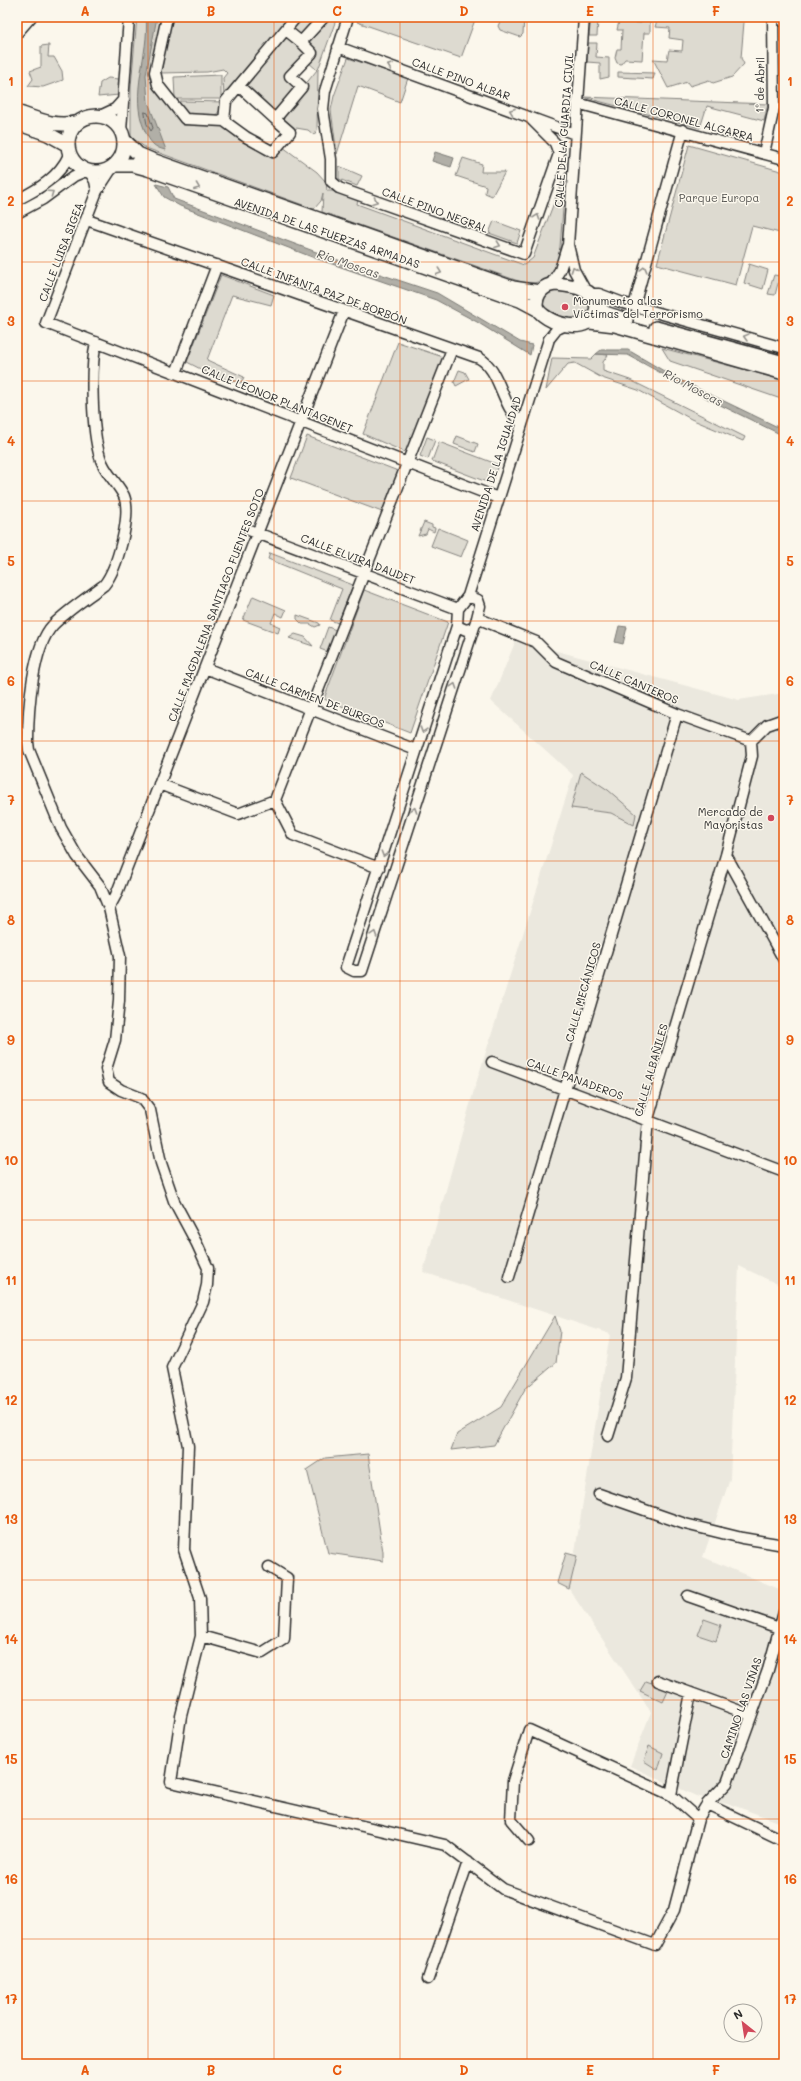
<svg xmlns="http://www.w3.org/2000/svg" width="801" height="2081" font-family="Mali,sans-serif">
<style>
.built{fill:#ebe8de}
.green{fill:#dddad0;stroke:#84827e;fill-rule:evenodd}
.water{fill:#b1afa7;stroke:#7b7a75}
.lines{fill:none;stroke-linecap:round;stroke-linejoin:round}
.shore{stroke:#61605d;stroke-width:1}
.minor-casing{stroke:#2b2b2b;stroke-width:13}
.major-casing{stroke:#2b2b2b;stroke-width:16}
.minor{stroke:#fbf7ec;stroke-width:10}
.major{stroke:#fbf7ec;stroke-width:13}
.oneway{stroke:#93918c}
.grid{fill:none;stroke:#e8590c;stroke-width:1;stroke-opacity:0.55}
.poi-dot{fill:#d1495b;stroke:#fbf7ec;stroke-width:1.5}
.labels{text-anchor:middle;stroke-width:3;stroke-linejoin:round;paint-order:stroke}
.street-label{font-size:11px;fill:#2b2b2b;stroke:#fbf7ec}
.park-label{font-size:11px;fill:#585754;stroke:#fbf7ec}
.poi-label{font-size:11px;fill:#2b2b2b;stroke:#fbf7ec;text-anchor:start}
.water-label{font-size:12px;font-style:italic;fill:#5a5956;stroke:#fbf7ec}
.neatline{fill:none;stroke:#e8590c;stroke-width:1.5}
.grid-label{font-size:13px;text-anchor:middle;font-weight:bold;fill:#e8590c}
</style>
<rect width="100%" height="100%" fill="#fbf7ec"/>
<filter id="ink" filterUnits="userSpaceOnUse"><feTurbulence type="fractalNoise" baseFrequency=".025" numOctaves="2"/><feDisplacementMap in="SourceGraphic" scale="8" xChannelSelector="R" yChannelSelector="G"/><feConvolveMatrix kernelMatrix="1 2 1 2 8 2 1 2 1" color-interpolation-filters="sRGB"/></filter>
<g filter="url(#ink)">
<path class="built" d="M516,640L739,700L784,693V1287L739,1266L730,1479L703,1557L784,1591V1824L738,1807L696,1796L630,1766L651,1712L569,1589L610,1334L423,1272L474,1090L573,775L491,701Z"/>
<path class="green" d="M137,17H160L159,39L149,74L151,82L183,125L221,124L239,140L263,150L283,147L317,172L326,182L327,191H335L358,199L357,204L524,265L533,258L566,171L559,259C553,277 544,284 524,283L322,212L323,193L321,201L314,209L146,148L131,137V87Z
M169,17H337L318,70L317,130L314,135L308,130L296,128L293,132L275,119L243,89L224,98L223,78L227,73L223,69L207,72L161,73L168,32ZM307,61L317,70L304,86L291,77Z
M359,17H476L461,58L357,22Z
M502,17H524L523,34L520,37L500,30L498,26Z
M591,17H601L598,19L597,36H589Z
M620,17H627L628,22L641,23L640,17L650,19V33H644L642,60L625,59L621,64L617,63L615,58L617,49H621L622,30H617Z
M658,17H725L734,21L737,18L744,22L741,58L744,64L732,77L713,83L709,80L690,86L687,82L668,88L653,59L667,60L669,50L682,51L683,40L669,38L670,28L655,27Z
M588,43H597L596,57L609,58V77L600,79V63L587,62Z
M49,45L48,57H54L62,71L63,80L43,87L28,86L33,79L30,71L41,67V46Z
M348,58L408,78L400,102L358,86L337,154L331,110L334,96Z
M618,72L655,73L653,79L618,77Z
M221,75V99H175L174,77Z
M108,78L119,79V95L98,97L100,83Z
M583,97L768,104L764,121L707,106L700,128Z
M180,101L225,102L223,107L213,118L185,115L178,105Z
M689,145L784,172V234L752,226L736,285L657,264Z
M463,158L482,164L481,172H505L492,196L485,193L486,186L456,176Z
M339,166L362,176L357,186L339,179Z
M494,221L521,231L517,243L489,233Z
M749,264L768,270L763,289L744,283Z
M221,275L274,295L271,305L232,295L207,360L244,377L241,383L216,377L187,362Z
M774,275L780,276L775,295L768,294Z
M555,291L569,293L587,301L590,309L582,322L547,314L542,303C544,296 548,292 555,291Z
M398,342L443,357L407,453L363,434Z
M662,348L784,380V400L670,361Z
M596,354L608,355L603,362V371L630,380L745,437L743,441L691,419L638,390L602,378L575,363L568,364L546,390L552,358L591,359Z
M459,370L465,372L469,379L456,386L454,382Z
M307,436L398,471L382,512L291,478Z
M457,436L478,444L475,452L454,444Z
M427,437L435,440L428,459L420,456Z
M439,442L499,465L492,484L432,461Z
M424,522L432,525V527L435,528L434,532L428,529L426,534L418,536Z
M438,528L468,540L461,557L431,546Z
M270,553L353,585L338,623L330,620L342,589L268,559Z
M364,590L448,622L410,733L324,699Z
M253,596L286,610L283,617L275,613L271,623L280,627L278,633L243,620Z
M297,615L319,623L320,625L315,627L310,624H302L297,619Z
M328,627L336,630L328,652L320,649Z
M295,634L305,637L313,646L289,638Z
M581,772L608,790L636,814L634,825L611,813L571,808Z
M555,1316L560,1331L556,1363L525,1389L494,1445L451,1450L457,1434L501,1407Z
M368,1454L383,1552V1561L328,1553L307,1470L325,1458Z
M566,1553L577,1556L569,1589L557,1583Z
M704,1619L721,1625L716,1641L698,1635Z
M646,1681L669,1689L663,1702L640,1691Z
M649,1746L663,1753L658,1770L644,1761Z"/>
<path class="water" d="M146,17H157L146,75L148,102L166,150C154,148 150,142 145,131C128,93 150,55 146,17Z
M435,152L454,158L451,167L432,161Z
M156,184L168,187L174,199L335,259L437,293L520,342L532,345L530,355L477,322L436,300L312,257L180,206L164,197Z
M601,350H628L676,378L784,430V436L710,400L628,355L596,354Z
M619,626L627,627L623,644L615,642Z"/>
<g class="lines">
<path class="shore" d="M145,112L148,113L153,128L151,131L147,124Z"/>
<g class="minor-casing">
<path id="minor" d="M167,17L155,72L158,85L185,119L224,121L246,137L273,152L290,132L275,119L302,87L290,76L312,53L301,42L324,17
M348,17L325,91L323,109L331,159V181L339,188L524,254L559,154
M584,17L568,245L574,270L585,290
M781,17L784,22
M286,30L301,42
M17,33L31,17
M338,47L575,134
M239,86L275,119
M577,103L784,159
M100,116L115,109L124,99
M531,119L555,143L559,154
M224,121L226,101L296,17
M121,131L129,17
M764,153L774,108L773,17
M112,168L97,191L46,323L498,498
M90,172L95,181L97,191
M17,200C39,189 59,177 69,155
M17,213L43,199L74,176L86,171
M87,220L479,358C501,370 501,407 522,423
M551,284L560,270L567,247
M591,294H599L623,303L784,348
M634,306L683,130
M96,342C90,369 92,431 100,457C104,472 117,482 124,496C132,516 117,569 104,585C87,598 68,610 53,625C32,647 28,711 28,742L29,750L61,828L77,856L100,886L109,908L120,956L119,1001L115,1040L106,1069L109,1082L121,1090L141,1098L150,1110L161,1163L174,1201L197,1244L208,1268L207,1285L203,1302L172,1368L188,1446L184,1550L200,1598L201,1636L181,1716L171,1782L445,1845L503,1889L655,1945L674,1910L698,1819L671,1795L529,1730L513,1781L511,1820L529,1841
M176,373L217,265
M249,530L458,609
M468,596L549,339L557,329L568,324
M477,618L536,642L556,662L677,714L751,741L767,725L784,719
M457,626L346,967L354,971H362L477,618L480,606L478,600L468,596L458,609L457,626L466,630L473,628
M205,668L416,750
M159,784L238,814L275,800L293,835L379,868
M275,800L452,349
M726,855L784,960
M109,908L116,895L344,311
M492,1062L784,1172
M509,1277L677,714
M608,1436L626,1378L648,1119L726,855L752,756L751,741
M599,1494L685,1524L742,1538L784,1545
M688,1596L779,1628
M201,1636L262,1653L284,1639L287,1578L269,1567
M658,1681L751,1715
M671,1795L691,1693
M707,1804L727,1783L768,1670L784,1612
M698,1819L707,1804L784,1841
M428,1979L468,1862"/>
</g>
<g class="major-casing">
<path id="major" d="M17,112C39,120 56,128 79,122
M68 144a28 28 0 1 1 56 0a28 28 0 1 1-56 0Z
M17,123L48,134L68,145
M124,140L138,154L152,160L513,288L540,292
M116,165H133L148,169L520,300L537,309
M556,284C573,286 592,287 597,306C594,339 542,324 536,306C536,293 543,285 556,284Z
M597,306L605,313L626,320
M590,322L615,325L784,373
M656,328L784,363"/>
</g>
<use href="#minor" class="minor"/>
<use href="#major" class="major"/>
</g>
<defs><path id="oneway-chevron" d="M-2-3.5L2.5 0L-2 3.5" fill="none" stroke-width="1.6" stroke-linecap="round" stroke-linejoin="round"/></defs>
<g class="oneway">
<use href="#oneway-chevron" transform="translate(390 66) rotate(-160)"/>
<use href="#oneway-chevron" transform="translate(512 111) rotate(-160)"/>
<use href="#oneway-chevron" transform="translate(197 187) rotate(21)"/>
<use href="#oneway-chevron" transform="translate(51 193) rotate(-35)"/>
<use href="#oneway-chevron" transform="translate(375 201) rotate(20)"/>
<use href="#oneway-chevron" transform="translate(537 217) rotate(-71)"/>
<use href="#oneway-chevron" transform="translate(498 245) rotate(20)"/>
<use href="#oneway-chevron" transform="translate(574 269) rotate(-110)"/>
<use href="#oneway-chevron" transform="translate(644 269) rotate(-75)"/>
<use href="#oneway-chevron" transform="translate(439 272) rotate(19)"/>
<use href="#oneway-chevron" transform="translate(746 337) rotate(-165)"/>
<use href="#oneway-chevron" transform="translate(454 686) rotate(-72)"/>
<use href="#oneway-chevron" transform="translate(423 730) rotate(108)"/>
<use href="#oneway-chevron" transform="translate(414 810) rotate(-72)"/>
<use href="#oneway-chevron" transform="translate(384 854) rotate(107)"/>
<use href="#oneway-chevron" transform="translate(374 934) rotate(-72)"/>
</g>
</g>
<path class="grid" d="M148,17V2064M274,17V2064M400,17V2064M527,17V2064M653,17V2064M17,142H784M17,262H784M17,381H784M17,501H784M17,621H784M17,741H784M17,861H784M17,981H784M17,1100H784M17,1220H784M17,1340H784M17,1460H784M17,1580H784M17,1700H784M17,1819H784M17,1939H784"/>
<g class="poi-dot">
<circle cx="565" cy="307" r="4"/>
<circle cx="771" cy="818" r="4"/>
</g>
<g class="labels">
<g class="street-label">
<text transform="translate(461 79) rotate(20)" y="4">CALLE PINO ALBAR</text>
<text transform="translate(760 85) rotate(-89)" y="4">1º de Abril</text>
<text transform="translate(684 119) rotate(15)" y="4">CALLE CORONEL ALGARRA</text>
<text transform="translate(564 130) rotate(-86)" y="4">CALLE DE LA GUARDIA CIVIL</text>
<text transform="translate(435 210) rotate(20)" y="4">CALLE PINO NEGRAL</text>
<text transform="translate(327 233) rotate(19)" y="4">AVENIDA DE LAS FUERZAS ARMADAS</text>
<text transform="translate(61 252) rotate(-69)" y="4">CALLE LUISA SIGEA</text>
<text transform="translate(324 291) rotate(20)" y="4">CALLE INFANTA PAZ DE BORBÓN</text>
<text transform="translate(277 399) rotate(22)" y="4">CALLE LEONOR PLANTAGENET</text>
<text transform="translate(496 464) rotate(-72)" y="4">AVENIDA DE LA IGUALDAD</text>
<text transform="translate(358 559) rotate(21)" y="4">CALLE ELVIRA DAUDET</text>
<text transform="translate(216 605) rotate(-69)" y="4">CALLE MAGDALENA SANTIAGO FUENTES SOTO</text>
<text transform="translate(634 682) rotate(23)" y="4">CALLE CANTEROS</text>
<text transform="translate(315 698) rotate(21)" y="4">CALLE CARMEN DE BURGOS</text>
<text transform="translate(583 992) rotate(-74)" y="4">CALLE MECÁNICOS</text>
<text transform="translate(651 1070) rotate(-74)" y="4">CALLE ALBAÑILES</text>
<text transform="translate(575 1079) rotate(20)" y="4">CALLE PANADEROS</text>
<text transform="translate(741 1708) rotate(-71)" y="4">CAMINO LAS VIÑAS</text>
</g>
<g class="park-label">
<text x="719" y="202">Parque Europa</text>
</g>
<g class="poi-label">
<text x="573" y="305">Monumento a las<tspan x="573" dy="13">Víctimas del Terrorismo</tspan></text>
<text x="763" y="816" text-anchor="end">Mercado de<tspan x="763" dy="13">Mayoristas</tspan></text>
</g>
<g class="water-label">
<text transform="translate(348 264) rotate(19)" y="4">Rio Moscas</text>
<text transform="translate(693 388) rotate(28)" y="4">Rio Moscas</text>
</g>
</g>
<rect width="801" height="2081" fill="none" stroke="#fbf7ec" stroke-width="44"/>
<g transform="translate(743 2023) rotate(330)"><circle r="19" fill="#fbf7ec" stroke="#a8a59f"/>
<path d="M0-3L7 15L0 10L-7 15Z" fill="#d1495b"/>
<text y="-6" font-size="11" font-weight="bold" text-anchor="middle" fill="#2b2b2b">N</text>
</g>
<rect x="22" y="22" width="757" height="2037" class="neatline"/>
<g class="grid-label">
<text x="85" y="16">A</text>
<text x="211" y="16">B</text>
<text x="337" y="16">C</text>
<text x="464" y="16">D</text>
<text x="590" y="16">E</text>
<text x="716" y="16">F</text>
<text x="11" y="86">1</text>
<text x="790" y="86">1</text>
<text x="11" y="206">2</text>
<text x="790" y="206">2</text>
<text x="11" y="326">3</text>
<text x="790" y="326">3</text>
<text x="11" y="446">4</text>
<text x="790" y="446">4</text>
<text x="11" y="566">5</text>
<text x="790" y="566">5</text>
<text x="11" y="686">6</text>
<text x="790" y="686">6</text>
<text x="11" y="805">7</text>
<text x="790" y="805">7</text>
<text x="11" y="925">8</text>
<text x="790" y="925">8</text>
<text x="11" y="1045">9</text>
<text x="790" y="1045">9</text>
<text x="11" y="1165">10</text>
<text x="790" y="1165">10</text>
<text x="11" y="1285">11</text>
<text x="790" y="1285">11</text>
<text x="11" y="1405">12</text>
<text x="790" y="1405">12</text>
<text x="11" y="1524">13</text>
<text x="790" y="1524">13</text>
<text x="11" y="1644">14</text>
<text x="790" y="1644">14</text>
<text x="11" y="1764">15</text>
<text x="790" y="1764">15</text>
<text x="11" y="1884">16</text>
<text x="790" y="1884">16</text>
<text x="11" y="2004">17</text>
<text x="790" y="2004">17</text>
<text x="85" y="2075">A</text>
<text x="211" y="2075">B</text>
<text x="337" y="2075">C</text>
<text x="464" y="2075">D</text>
<text x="590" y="2075">E</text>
<text x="716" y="2075">F</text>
</g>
</svg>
